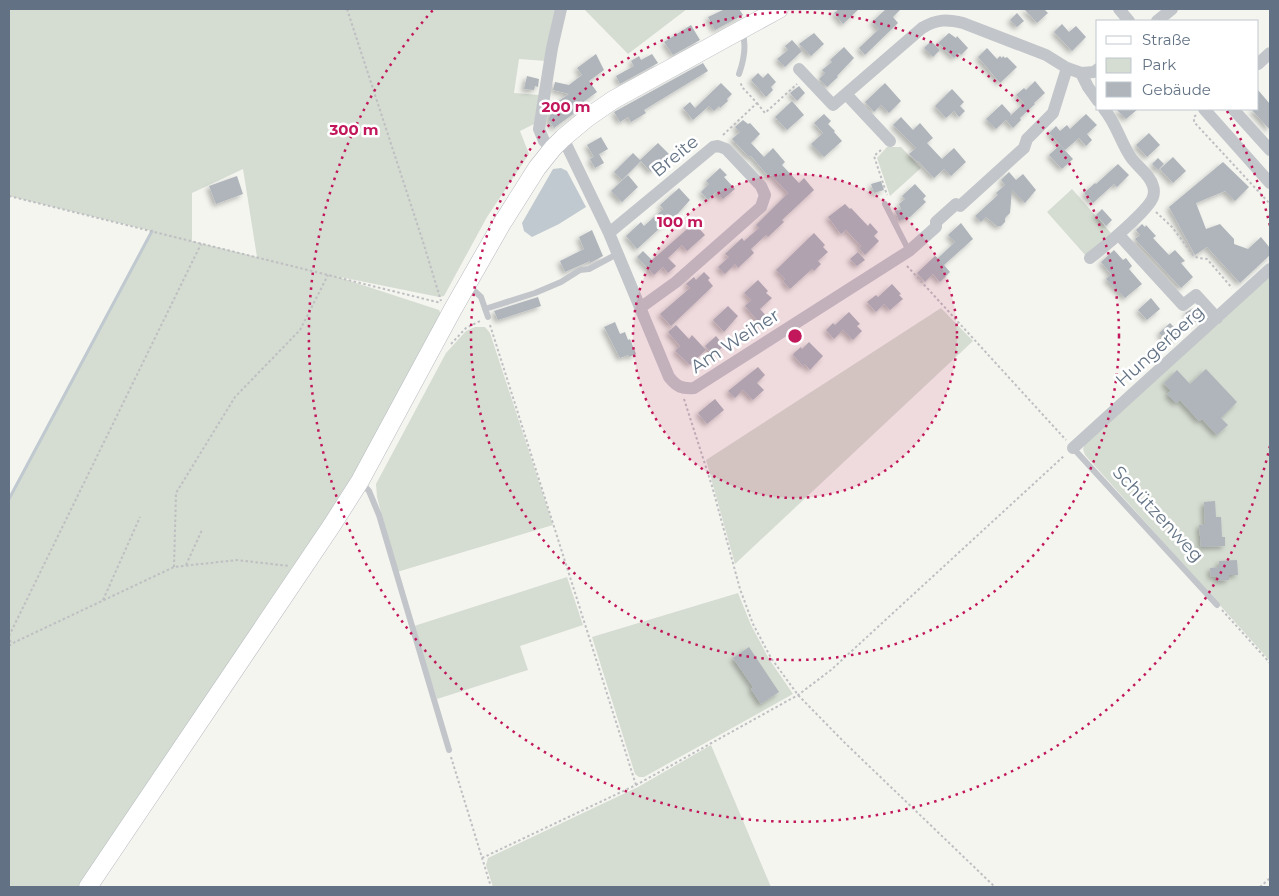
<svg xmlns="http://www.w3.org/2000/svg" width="1279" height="896" font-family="Montserrat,sans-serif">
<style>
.green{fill:#d5dcd1;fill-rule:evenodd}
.water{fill:#bfc9cf}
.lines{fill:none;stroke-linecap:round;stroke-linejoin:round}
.stream{stroke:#bfc9cf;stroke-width:3}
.building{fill:#afb5bb;filter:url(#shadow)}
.secondary-casing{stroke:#b6bbc0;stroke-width:19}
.path{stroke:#bebfc2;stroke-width:2;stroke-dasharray:2.5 2.5;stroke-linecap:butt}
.service{stroke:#c2c5c9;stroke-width:6}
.minor{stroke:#c2c5c9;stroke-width:12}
.secondary{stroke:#fff;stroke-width:18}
.ring{fill:none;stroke:#c2185b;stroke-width:2.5;stroke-dasharray:2.5 5}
.labels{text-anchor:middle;stroke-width:5;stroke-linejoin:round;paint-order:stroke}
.street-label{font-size:18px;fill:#627284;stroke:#fff}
.centre{fill:#c2185b;stroke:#fff;stroke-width:2.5}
.ring-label{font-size:15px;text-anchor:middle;font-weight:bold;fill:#c2185b;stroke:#fff;stroke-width:5;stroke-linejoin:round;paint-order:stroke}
</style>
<defs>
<filter id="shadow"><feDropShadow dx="-3" dy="3" stdDeviation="2.5" flood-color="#0004"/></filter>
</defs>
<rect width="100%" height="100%" fill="#f5f5f0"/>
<path class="green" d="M9,9H559L546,61L519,59L514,93L539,95L534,124L520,131L529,154L487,217L444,296L439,297L335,276L439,310L442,317L355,479L81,887H9V499L152,231L9,196ZM243,169L257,257L192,241V193Z
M584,9H687L628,54Z
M887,147H901L921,168L890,196L877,158Z
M1072,189L1111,233L1086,256L1047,212Z
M1270,276V661L1085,455L1083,449L1085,443Z
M941,308L973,341L735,564L706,460Z
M475,327H485L490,333L553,525L397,572L377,497L376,484L446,353L466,331Z
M567,577L583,625L520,646L528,670L437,699L414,626Z
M738,593L751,625L769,659L793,694L644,777H639L635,774L592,637Z
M711,745L771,887H493L486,865L488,858L638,787Z"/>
<path class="water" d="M561,168L567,171L586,207L559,224L532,237L524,231L522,223L553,169Z"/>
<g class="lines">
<path class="stream" d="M9,499L152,231"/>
</g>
<path class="building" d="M725,9H739L743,15L715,30L708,17Z
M839,9H859L843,24L834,13Z
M886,9H901L893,17L898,23L865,55L859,48L879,29L872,22Z
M1024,9H1044L1048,13L1037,23Z
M1017,13L1024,21L1017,27L1010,20Z
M1062,24L1069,32L1076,26L1086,37L1072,51L1054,32Z
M691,25L700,40L673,55L664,42Z
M814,33L824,44L811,56L799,44Z
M949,33L956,38L957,36L968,48L961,55L959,53L954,58L938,43Z
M792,40L802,51L785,67L777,59L788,50L785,46Z
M931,41L940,50L933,57L924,48Z
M844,47L854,58L837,76L838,77L827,87L819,79L825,73L822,70L832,62L830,60Z
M987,48L997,59L1000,56L1002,58L1003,56L1005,58L1007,57L1017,67L1000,83L978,57Z
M596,54L604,70L589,81L597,92L582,103L584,106L554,128L549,120L551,106L569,94L553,90L555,82L569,85L582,75L577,68Z
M652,54L658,63L620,84L616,76L634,66L631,61L639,56L641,60Z
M703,63L708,71L644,110L646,113L631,122L628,117L620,122L614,112Z
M758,73L763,78L768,73L776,82L771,87L773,90L766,97L751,80Z
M527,76L539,79L538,87L535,86L534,90L524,89Z
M1035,81L1045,93L1034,103L1035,104L1020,118L1021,120L1013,128L1006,120L996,129L986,119L1002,104L1011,114L1010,116L1024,103L1016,95L1024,88L1026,90Z
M721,83L732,94L727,99L728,101L720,108L719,106L714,111L709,106L693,120L683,108L690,102L695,108Z
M885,83L901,101L889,113L881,105L874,112L865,102Z
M799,86L805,93L797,101L790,93Z
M952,89L964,102L960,106L965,111L959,117L954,111L946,118L935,106Z
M1258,90L1270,104V130L1251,109H1258Z
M792,101L804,115L787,130L775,117Z
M1116,109H1138L1126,119Z
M824,114L831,121L828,124L835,131L834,132L842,141L824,157L811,144L823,133L814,123Z
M1086,114L1097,125L1087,134L1092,140L1086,146L1079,138L1065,150L1049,133L1056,126L1060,131L1067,125L1070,129Z
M901,117L913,130L920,123L933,138L927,143L942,159L954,148L966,162L951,176L944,169L934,178L918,161L917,162L909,154L916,148L893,125Z
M743,120L748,124L750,123L760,134L751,143L764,157L773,148L785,162L782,165L799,183L804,178L814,190L782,220L784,222L768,237L766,235L751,249L754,253L738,268L735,264L725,274L718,267L729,257L725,254L742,238L744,241L759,228L756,225L788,193L771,175L769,177L751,156L749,157L732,139L740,132L735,127Z
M1149,133L1160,145L1147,157L1136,145Z
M601,137L608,149L594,157L587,145Z
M658,143L669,154L651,172L640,160Z
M1060,145L1073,159L1062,169L1049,155Z
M633,153L641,161L622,180L614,172Z
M599,154L604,163L595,168L590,159Z
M1173,157L1186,171L1173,183L1160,169Z
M1158,158L1164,164L1158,170L1152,164Z
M1223,162L1249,187L1235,201L1225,191L1196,203L1206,229L1220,224L1234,239V244L1248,249L1261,237L1270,248V255L1240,283L1207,247L1195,255L1169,207Z
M1118,164L1129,175L1117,187L1114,184L1093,203L1084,193L1095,183L1096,184Z
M720,168L727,175L724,177L735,189L723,199L716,192L708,200L701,192L709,184L706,181Z
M1009,172L1016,180L1023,174L1036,190L1025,203L1012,190L1010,213L1005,218V222L1001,226H997L986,217L981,222L975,216L998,195L996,193L1005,185L1001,180Z
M628,175L638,187L622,202L611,191Z
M237,176L243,194L216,204L209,186Z
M881,181L884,190L874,193L871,184Z
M915,184L926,196L923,199L926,202L910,217L899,221L895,211L901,209L899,204L905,199L902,196Z
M679,188L690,200L673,219L671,218L637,249L626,236L641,222L644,226L663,209L660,205Z
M845,204L850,209L851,208L868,226L870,223L878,232L874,236L879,241L865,255L859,248L861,246L846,230L841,234L828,217Z
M1102,209L1112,220L1106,226L1096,215Z
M694,223L705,235L687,251L682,245L668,258L676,266L668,273L663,267L654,275L637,257L643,251L652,260Z
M961,223L973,239L944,265L950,272L940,282L933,274L925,282L917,273L935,256L938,258L955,242L948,235Z
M1142,224L1145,227L1146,225L1156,236L1153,238L1169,255L1175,250L1185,261L1181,263L1193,277L1181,288L1135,239L1140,235L1136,230Z
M592,230L603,256L590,263V261L565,272L560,261L584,249L579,237Z
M814,233L825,245L823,247L828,252L818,261L821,264L814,271L812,269L790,289L783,281L785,279L776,270Z
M1114,250L1123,260L1126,258L1132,266L1129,269L1142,284L1125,298L1106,279L1111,274L1101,262Z
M858,252L865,260L857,266L850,259Z
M704,272L710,278L708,280L713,286L671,326L660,314L690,288L686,284L694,277L696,280Z
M758,280L768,291L766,293L772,298L760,309L769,319L761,325L745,306L751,300L744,293Z
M892,284L901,294L899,295L903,299L890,310L884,304L876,312L867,302L876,295L878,297Z
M538,297L541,306L498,320L494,311Z
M1151,298L1160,309L1147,320L1138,310Z
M728,306L738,316L724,332L713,320Z
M1193,308L1201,317L1194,323L1185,313Z
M849,312L860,324L857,326L862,331L853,340L843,330L834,339L826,330L833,323L835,325Z
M615,322L620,334L625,332L628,340L630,339L636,354L629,357L628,355L620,358L604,327Z
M1170,323L1180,333L1169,344L1159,333Z
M676,325L689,339L692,335L706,350L690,365L675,351L680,346L668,332Z
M716,336L724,346L713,355L705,346Z
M809,342L823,356L810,370L805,364L803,366L793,355L794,353L801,347L802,349Z
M758,367L765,375L757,383L764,390L753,400L743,390L735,398L728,391Z
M1206,369L1237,402L1221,418L1228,425L1217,435L1202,419L1199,421L1180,400L1176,403L1167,394L1171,391L1164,383L1177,370L1190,384Z
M715,399L724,410L707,424L698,413Z
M1215,501L1216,517H1221L1222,537H1225V546L1201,547L1199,525L1205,524L1204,502Z
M1237,560L1238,575H1229V580L1217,581V576L1211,577L1210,568L1219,567V561Z
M749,647L779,692L761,704L751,689L753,687L733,658Z"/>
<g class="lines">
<g class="secondary-casing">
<path id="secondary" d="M88,887L332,525L360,481L453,309L501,225L537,168L553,148L563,138L587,118L613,100L779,9"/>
</g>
<path class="path" d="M347,9L424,245L441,301
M757,103L765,113L797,84
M1196,115L1194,117V122L1270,204
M723,135L757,103L742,87L740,81
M881,150L874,156L887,195
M9,196L441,303
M1156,212L1172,227L1193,255L1198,258L1207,259L1232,288
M907,266L1066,440
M490,325L636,785
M451,344L466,328L480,321
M684,399L712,486L740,589L753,624L771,658L798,695L845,743L995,887
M186,565L202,530
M174,567L176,493L235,397L300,330L328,275
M103,600L140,517
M1222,610L1270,663
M9,636L201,244
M9,641L15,642
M9,646L15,642L174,567L237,560L289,566
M451,757L491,887
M482,858L636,785L798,695L831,670L1065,455
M1260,887L1270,878"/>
<path class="service" d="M739,74C744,60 747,45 742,31
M885,204L909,251
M468,285L481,297L488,317
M485,309L535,293L561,282L580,270L589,269L617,254
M1073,448L1217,605
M361,482L369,491L379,515L449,750"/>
<path class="minor" d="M1119,9L1129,21
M1157,21L1172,9
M1258,64L1270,53
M799,69L833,105L922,28C937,19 947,19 963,23L1046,55L1067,68L1081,73L1094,72L1098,69
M1081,73L1088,87L1098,101
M846,94L890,141
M1204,109L1270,183
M1233,109L1270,150
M563,138L609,233L669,377C677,387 682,389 694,388L909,251L936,227V222L956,204L960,206L1024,148L1027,139L1053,113L1067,68
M553,148L544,141L539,129L552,48L561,9
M609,233L713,147L718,146L726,149L761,186L765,195L761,207L676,282L640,308
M1119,235L1183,305L1196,295L1217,318
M1090,258C1103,248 1149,210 1153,197C1154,194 1154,189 1153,186C1150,174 1136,166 1130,156C1120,141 1116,123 1104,109
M1073,448L1270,269"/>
<use href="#secondary" class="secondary"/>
</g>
<circle cx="795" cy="336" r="162" fill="#c2185b" fill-opacity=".12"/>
<g class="ring">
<circle cx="795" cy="336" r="162"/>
<circle cx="795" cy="336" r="324"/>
<path d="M1270 446A487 487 0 1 1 433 10M1227 111A487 487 0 0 1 1270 226"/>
</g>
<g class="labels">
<g class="street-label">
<text transform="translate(675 156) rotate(-39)" y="6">Breite</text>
<text transform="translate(735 341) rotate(-33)" y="6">Am Weiher</text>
<text transform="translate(1160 346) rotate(-42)" y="6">Hungerberg</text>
<text transform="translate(1158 514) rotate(47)" y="6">Schützenweg</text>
</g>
</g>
<circle cx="795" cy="336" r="8" class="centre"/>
<g class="ring-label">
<text x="566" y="112">200 m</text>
<text x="354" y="135">300 m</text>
<text x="680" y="227">100 m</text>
</g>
<rect width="1279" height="896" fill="none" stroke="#627284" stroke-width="20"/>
<rect x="1096" y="20" width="162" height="90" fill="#ffffff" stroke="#c0c7ce"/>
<rect x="1106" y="36" width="25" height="8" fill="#ffffff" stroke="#c0c7ce"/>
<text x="1142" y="45" font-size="15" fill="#627284">Straße</text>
<rect x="1106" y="58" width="25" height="15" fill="#d5dcd1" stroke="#c0c7ce"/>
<text x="1142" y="70" font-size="15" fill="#627284">Park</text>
<rect x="1106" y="82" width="25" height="15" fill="#afb5bb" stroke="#c0c7ce"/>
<text x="1142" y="95" font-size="15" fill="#627284">Gebäude</text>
</svg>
